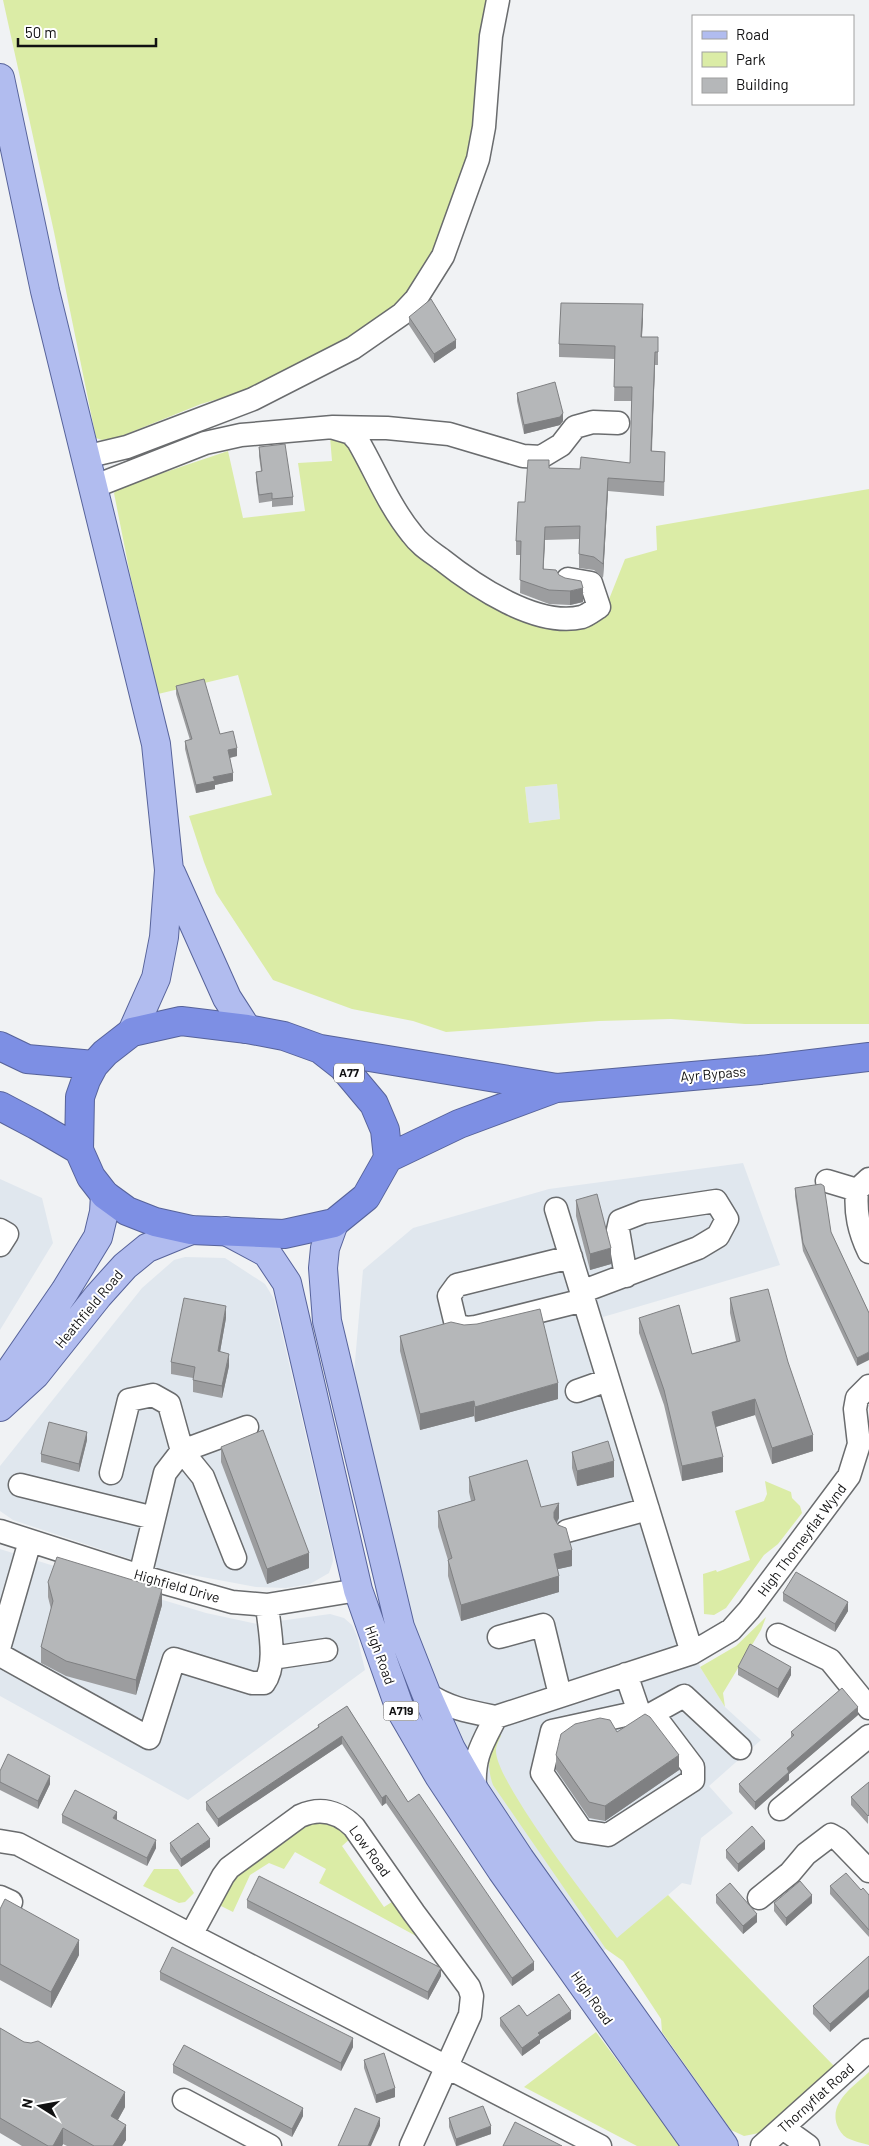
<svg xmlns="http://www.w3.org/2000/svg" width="869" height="2146" font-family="Barlow,sans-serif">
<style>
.built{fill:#e0e7ee}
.green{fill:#dbeca6;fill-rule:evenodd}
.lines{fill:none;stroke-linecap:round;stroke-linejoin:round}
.minor-casing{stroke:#6a6c6e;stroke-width:25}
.major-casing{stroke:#57639a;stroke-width:30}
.highway-casing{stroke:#57639a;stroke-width:30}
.minor{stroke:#fff;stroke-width:22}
.major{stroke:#b1bcef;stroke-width:28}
.highway{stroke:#7d8fe4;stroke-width:28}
.wall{fill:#9c9d9f}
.shaded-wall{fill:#7f8082}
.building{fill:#b5b7b9;stroke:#7f8082}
.labels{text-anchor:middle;stroke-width:4;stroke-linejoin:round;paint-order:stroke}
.shield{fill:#fff;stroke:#585859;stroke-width:1}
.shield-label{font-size:12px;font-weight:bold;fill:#111112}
.street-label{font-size:14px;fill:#111112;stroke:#fff}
</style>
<rect width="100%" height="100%" fill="#f0f2f4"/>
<path class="built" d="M557,784L560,819L529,823L525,787Z
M743,1163L780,1265L603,1317L700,1667L725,1707L761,1740L709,1786L733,1813L701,1838L691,1885L682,1883L601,1953L487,1789L424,1661L373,1470L354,1373L363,1270L413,1228L549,1189Z
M0,1179L42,1198L53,1243L0,1330Z
M185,1257L225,1258L265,1284L274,1299L332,1548L333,1561L329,1573L310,1584L286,1588L256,1587L160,1569L13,1520L0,1511V1466L142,1288L174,1260Z
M0,1549L140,1593L206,1613L257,1624L330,1614L344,1618L352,1625L357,1636L365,1670L188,1800L0,1696Z"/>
<path class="green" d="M3,0H491L469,161L436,256L412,291L379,320L344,341L249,390L201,404L119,437L102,440L96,438L54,232Z
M330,437H344L399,528L493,600L602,617L625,559L657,550L656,526L869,489V1024H745L671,1019L599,1021L446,1032L413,1021L352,1009L273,980L216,893L204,862L189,816L272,795L238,675L158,694L130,574L114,493L118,488L228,451L243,518L305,511L298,463L332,461ZM557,784L560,819L529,823L525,787Z
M765,1481L791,1492L792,1498L800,1506L802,1513L778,1544L764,1555L726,1608L714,1615L704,1614L703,1574L716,1570L717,1572L750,1560L735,1511L764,1501L767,1494Z
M766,1617L761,1630L723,1693L725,1707L700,1667L736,1646Z
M499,1734L501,1736C499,1740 496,1746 496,1750C494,1780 595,1909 617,1938L668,1895L834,2066L759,2133L744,2136L731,2130L662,2032L661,2019L623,1961L606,1949L493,1785C486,1765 489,1753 499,1734Z
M333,1821L352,1837L342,1846L384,1907L395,1900L427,1942L319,1883L326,1869L295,1852L284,1869L269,1863L250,1875L233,1912L217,1904L232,1879L307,1824Z
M154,1869H178L194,1893L185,1902L179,1903L143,1886Z
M596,2032L680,2145V2146H637L524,2087Z
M869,2072V2145C862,2143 853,2141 847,2138C842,2135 839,2130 837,2125C829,2102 854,2086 869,2072Z"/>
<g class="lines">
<g class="minor-casing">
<path id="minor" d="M334,428L351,433L358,441C376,472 389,506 412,534C420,545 430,551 441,559C475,586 537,628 582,617C588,615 594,610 599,607L591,583L568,579
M85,457L127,447L253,399L353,348L402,314L416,299L443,256L478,159L484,127L491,36L498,0
M93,487L205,443L241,435L333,427L387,428L449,434L523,456L541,457L561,445L575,427L593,422L618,423
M869,1179L857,1190C855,1213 859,1231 869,1252
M827,1181L857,1190
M556,1209L692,1653
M0,1230L7,1234L0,1245
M571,1257L457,1285L449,1296L456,1325L467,1328L476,1327L584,1300
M581,1292L698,1248L718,1236L727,1219L716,1201L643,1212L620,1221L618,1230L626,1276
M577,1391L608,1380
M111,1473L129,1400L153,1395L169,1404L182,1451L203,1477L235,1558
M20,1485L154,1518
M0,1531L140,1576L232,1602L267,1605L358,1590
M567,1531L648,1509
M140,1576L165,1473L182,1451L247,1427
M778,1635L830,1660L869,1708
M499,1637L543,1625L560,1695
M0,1645L30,1541
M0,1655L149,1738L174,1659L252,1683H264C278,1664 269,1628 267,1605
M272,1658L326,1650
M626,1674L639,1712L659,1722L693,1767V1780L608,1835L582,1831L542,1773L552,1731L639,1712
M426,1693C447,1708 470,1712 496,1717
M648,1716L684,1696L740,1748
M475,1791C473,1757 481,1746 496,1717L692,1653L731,1630L749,1610L849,1476L859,1444L855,1409L857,1398L869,1386
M780,1809L869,1736
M0,1841L18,1844L191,1935L600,2146
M0,1897L11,1902
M759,1898L790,1873L806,1854L831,1835L838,1839L869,1871
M191,1935L223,1876L229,1868L300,1816C320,1807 338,1811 354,1827L414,1913L469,1987L472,1996L470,2015L411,2146
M184,2100L270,2146
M783,2128L808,2146
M762,2146L869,2050"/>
</g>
<g class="major-casing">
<path id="major" d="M0,78L45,291L156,744L169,870L164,937L156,978L132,1032
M171,873L227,998L247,1029
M334,1223L325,1248L323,1268L327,1321L400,1627L426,1693L451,1749L475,1791L520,1859L724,2146
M226,1231L267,1253L287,1283L358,1590L400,1709L439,1776L502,1871L697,2146
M0,1390L10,1371L65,1291L98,1237L104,1212L105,1195
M0,1407L35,1375L98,1296L125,1266L147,1248L191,1230"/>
</g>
<g class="highway-casing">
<path id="highway" d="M181,1021L247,1029L284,1036L320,1049L343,1067L374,1104L385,1130L388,1158L366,1197L334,1223L284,1234L191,1230L155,1222L127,1211L105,1195L91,1177L79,1150L80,1097L86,1080L94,1065L105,1053L132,1032Z
M0,1046L27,1059L94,1065
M321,1049L557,1088L760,1070L869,1057
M0,1106L36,1125L79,1150
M388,1158L459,1124L556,1088"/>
</g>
<use href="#minor" class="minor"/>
<use href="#major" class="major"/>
<use href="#highway" class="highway"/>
</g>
<path class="wall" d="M409,317L456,348L434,363L409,325Z
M643,318L642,337H658V365H655L652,451L665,452L664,496L608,491L603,578L594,570L579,568V539L545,540L543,569L559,575L583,602L570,605L549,604L520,593L521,555H516V541L525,502L549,468L580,469L630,463L632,401H614L615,359L559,357V344Z
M517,393L563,421L560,425L524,434L517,401Z
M259,447L293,497V505L272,507V501L259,503L256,480V472L261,471L259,456Z
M176,686L220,734L237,756L230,758L233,781L215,785V789L196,793L185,749V741L190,740L176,694Z
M795,1188L831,1232L869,1313L857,1366L803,1251L795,1196Z
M576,1200L611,1264L590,1270L576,1216Z
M730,1298L813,1451L772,1464L755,1415L716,1427L723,1472L682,1481L664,1405L639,1333V1318L692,1354L736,1341L730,1313Z
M226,1318L220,1352L229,1366L222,1398L193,1392V1378L171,1374V1362Z
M464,1325L558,1399L475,1422L474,1416L420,1430L400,1351V1336Z
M87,1440L79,1472L41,1462V1454Z
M221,1447L309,1568L267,1584L221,1462Z
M572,1452L614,1477L577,1486L572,1468Z
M469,1477L541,1507L559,1518L557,1523L572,1566L558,1569L559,1592L461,1621L448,1576V1560L438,1527V1511L471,1501L469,1492Z
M48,1582L162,1605L136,1695L66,1676L41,1663V1647L51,1609L48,1597Z
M783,1593L848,1611L835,1632L783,1601Z
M738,1667L791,1675L778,1698L738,1675Z
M347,1706L408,1802L534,1970L512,1986L386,1803L382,1806L342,1744L218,1827L206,1810V1802L318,1727V1725Z
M858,1715L789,1774V1780L755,1810L739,1792V1784L791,1738V1732Z
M617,1732L679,1770L605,1821L589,1818L556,1770V1755Z
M0,1771L50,1784L38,1809L0,1790Z
M869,1782L868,1824L851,1805V1797Z
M62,1815L117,1820L156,1848L147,1866L62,1823Z
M170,1843L210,1847L181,1867L170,1851Z
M765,1849L738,1872L726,1858V1850Z
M830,1886L869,1895V1937L830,1894Z
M716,1895L757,1922L743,1934L716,1903Z
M247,1900L441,1976L428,2000L247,1908Z
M774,1903H812L786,1926L774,1911Z
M0,1909L79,1955L51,2008L0,1980Z
M869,1956L830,2032L813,2014V2006Z
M160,1972L353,2047L341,2071L160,1980Z
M527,2016L571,2019L540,2040V2043L522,2056L500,2026V2018Z
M0,2028L125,2107L118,2120L126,2140L122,2146H67L63,2144L62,2146H22L0,2133Z
M364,2060L395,2097L376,2103L364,2068Z
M173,2065L303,2116L292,2137L173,2073Z
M449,2118L491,2134L458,2146H456L449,2127Z"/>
<path class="shaded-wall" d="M643,304V318L641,351V337Z
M456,340V348L434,363V354Z
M655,352V365L651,465V451Z
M563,413V421L560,425L524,434V425Z
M608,478V491L603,578V564Z
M545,527V540L543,583V569Z
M583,588V602L570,605V591Z
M237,748V756L228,758V750Z
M233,773V781L215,785V789L196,793V785L213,777Z
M611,1248V1264L590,1270V1254Z
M226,1306V1318L218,1363V1351Z
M869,1352V1360L857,1366V1358Z
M229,1354V1366L222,1398V1386Z
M558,1383V1399L475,1422V1407Z
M755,1399V1415L712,1428V1412Z
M474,1401V1416L420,1430V1414Z
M87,1432V1440L79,1472V1464Z
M813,1435V1451L772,1464V1448Z
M723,1457V1472L682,1481V1466Z
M614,1461V1477L577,1486V1471Z
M559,1503V1518L554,1527V1512Z
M572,1550V1566L554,1570V1554Z
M309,1553V1568L267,1584V1569Z
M559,1576V1592L461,1621V1605Z
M162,1589V1605L136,1695V1680Z
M848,1602V1611L835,1632V1624Z
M791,1667V1675L778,1698V1689Z
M858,1707V1715L789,1774V1780L755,1810V1802L787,1768Z
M342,1736V1744L218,1827V1819Z
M679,1755V1770L605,1821V1806Z
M50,1776V1784L38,1809V1801Z
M386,1795V1803L382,1806V1798Z
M117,1812V1820L113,1818Z
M210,1839V1847L181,1867V1859Z
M156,1840V1848L147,1866V1858Z
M765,1841V1849L738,1872V1864Z
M812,1895V1903L786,1926V1918Z
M757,1914V1922L743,1934V1926Z
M79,1940V1955L51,2008V1992Z
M534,1962V1970L512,1986V1978Z
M441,1968V1976L428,2000V1992Z
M869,1989V1997L830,2032V2024Z
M571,2011V2019L540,2040V2043L522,2056V2048L538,2033Z
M353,2038V2047L341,2071V2063Z
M395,2088V2097L376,2103V2095Z
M125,2092V2107L111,2132V2116Z
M303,2108V2116L292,2137V2129Z
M380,2118V2126L371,2146H368Z
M126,2125V2140L122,2146H113Z
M491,2126V2134L456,2146V2139Z
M63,2128V2144L62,2146H53Z"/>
<path class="building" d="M431,299L456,340L434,354L409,317Z
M561,303L643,304L641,337H658V352H655L651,451L665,452L664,482L608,478L603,564L594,557L579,554L580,526L545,527L543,569L556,570L559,575L565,578L581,581L583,588L570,591L549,590L520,580L521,541H516L518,502H525L528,460H549V468L580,469L581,457L630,463L632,387H614L615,346L559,344Z
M555,382L563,413L560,417L524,425L517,393Z
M285,444L293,497L272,499V493L259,495L256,472L262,471L259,447Z
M204,679L220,734L233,731L237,748L228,750L233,773L213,777L215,781L196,785L185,741L192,739L176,686Z
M821,1184L824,1186L831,1232L869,1313V1352L857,1358L803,1243L795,1188Z
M597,1194L611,1248L590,1254L576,1200Z
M768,1289L788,1362L813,1435L772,1448L755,1399L712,1412L723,1457L682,1466L664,1390L639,1318L679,1305L692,1354L740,1341L730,1298Z
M184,1298L226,1306L218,1351L229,1354L222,1386L193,1380L195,1367L171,1362Z
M540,1309L558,1383L475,1407L474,1401L420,1414L400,1336L451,1322L464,1325L477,1324Z
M49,1422L87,1432L79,1464L41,1454Z
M263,1430L309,1553L267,1569L221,1447Z
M608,1441L614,1461L577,1471L572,1452Z
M527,1460L541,1507L559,1503L554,1512V1518L558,1525L566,1528L572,1550L554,1554L559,1576L461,1605L448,1560L452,1558L438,1511L475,1500L469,1477Z
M57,1557L162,1589L136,1680L66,1661L41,1647L53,1601L48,1582Z
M796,1572L848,1602L835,1624L783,1593Z
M750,1644L791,1667L778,1689L738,1667Z
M842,1688L858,1707L787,1768L789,1772L755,1802L739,1784L794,1735L791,1732Z
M347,1706L408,1802L419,1794L534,1962L512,1978L386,1795L382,1798L342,1736L218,1819L206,1802L319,1727L318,1725Z
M645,1714L650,1717L679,1755L605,1806L589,1802L556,1755L561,1734L575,1724L600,1718L610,1720L617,1732Z
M8,1754L50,1776L38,1801L0,1782V1771Z
M869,1782V1815L868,1816L851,1797Z
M75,1790L117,1812L113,1818L156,1840L147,1858L62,1815Z
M198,1823L210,1839L181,1859L170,1843Z
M752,1826L765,1841L738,1864L726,1850Z
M846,1873L861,1890L863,1888L869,1895V1930L830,1886Z
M259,1876L441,1968L428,1992L247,1900Z
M800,1881L812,1895L786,1918L774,1903Z
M730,1883L757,1914L743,1926L716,1895Z
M5,1899L79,1940L51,1992L0,1964V1909Z
M172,1947L353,2038L341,2063L160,1972Z
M869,1956V1989L830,2024L813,2006Z
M559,1994L571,2011L538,2033L540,2035L522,2048L500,2018L519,2005L527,2016Z
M0,2028L24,2042L31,2043L38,2041L125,2092L111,2116L126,2125L113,2146H94L63,2128L53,2146H48L0,2118Z
M184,2045L303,2108L292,2129L173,2065Z
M384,2053L395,2088L376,2095L364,2060Z
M483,2106L491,2126L456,2139L449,2118Z
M355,2108L380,2118L368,2146H338Z
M515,2122L562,2146H503Z"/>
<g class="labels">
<g class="shield">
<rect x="334" y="1063.5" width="30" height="19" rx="4"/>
<rect x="383.5" y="1701.5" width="35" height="19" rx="4"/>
</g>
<g class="shield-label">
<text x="349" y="1077">A77</text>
<text x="401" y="1715">A719</text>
</g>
<g class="street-label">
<text transform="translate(713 1074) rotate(-5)" y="5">Ayr Bypass</text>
<text transform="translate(89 1309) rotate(-50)" y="5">Heathfield Road</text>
<text transform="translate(802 1540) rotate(-53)" y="5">High Thorneyflat Wynd</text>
<text transform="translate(177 1586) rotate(16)" y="5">Highfield Drive</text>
<text transform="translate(380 1655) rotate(70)" y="5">High Road</text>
<text transform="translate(370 1851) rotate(54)" y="5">Low Road</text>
<text transform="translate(592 1998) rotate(55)" y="5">High Road</text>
<text transform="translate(816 2098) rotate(-42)" y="5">Thornyflat Road</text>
</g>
</g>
<rect x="692" y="15" width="162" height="90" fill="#ffffff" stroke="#a0a0a0"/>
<rect x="702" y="31" width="25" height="8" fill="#b1bcef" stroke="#a0a0a0"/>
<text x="736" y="40" font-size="15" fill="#111112">Road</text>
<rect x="702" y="52" width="25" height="15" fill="#dbeca6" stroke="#a0a0a0"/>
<text x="736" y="65" font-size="15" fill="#111112">Park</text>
<rect x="702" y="78" width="25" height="15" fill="#b5b7b9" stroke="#a0a0a0"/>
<text x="736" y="90" font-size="15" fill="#111112">Building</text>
<g transform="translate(40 2106) rotate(281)" stroke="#ffffff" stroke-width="4" paint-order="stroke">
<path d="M0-4L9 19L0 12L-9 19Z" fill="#111112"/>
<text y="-8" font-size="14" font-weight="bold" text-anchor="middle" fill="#111112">N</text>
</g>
<path d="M18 38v8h138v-8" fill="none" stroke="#111112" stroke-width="2.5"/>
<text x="25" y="38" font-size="15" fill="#111112" stroke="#ffffff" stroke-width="4" paint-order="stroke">50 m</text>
</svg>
